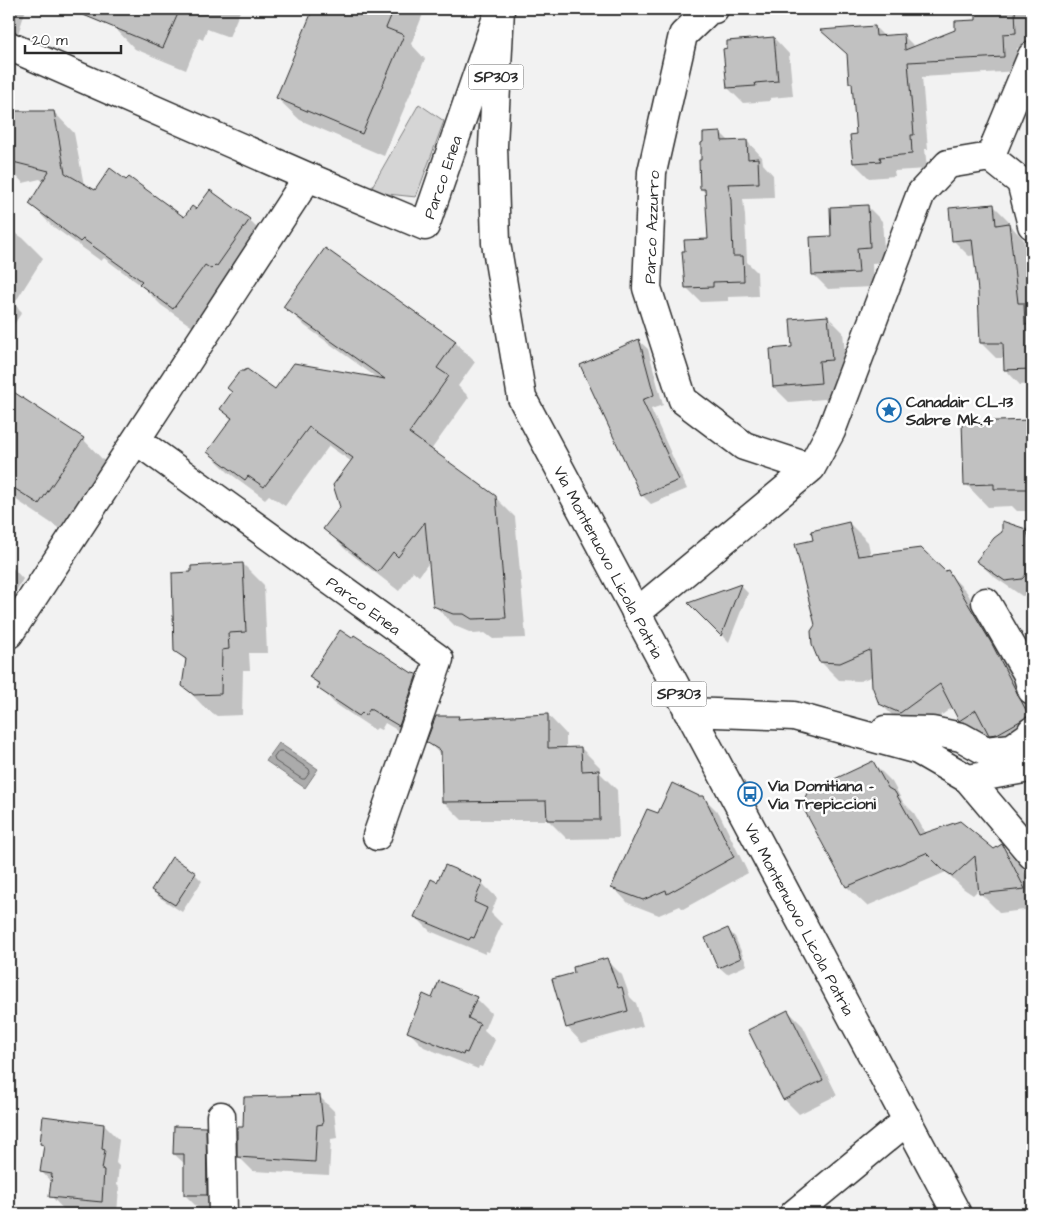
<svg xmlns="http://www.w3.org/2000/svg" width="1041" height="1223" font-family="'Architects Daughter',sans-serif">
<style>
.green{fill:#d5d5d5;stroke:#808080}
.water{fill:#ababab;stroke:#787878}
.shadow{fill:#0003}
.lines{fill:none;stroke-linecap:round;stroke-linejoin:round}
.shore{stroke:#5e5e5e;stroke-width:1}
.building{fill:#c1c1c1;stroke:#2b2b2b}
.minor-casing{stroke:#2b2b2b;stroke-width:31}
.primary-casing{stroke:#2b2b2b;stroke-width:31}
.minor{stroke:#fff;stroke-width:28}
.primary{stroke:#fff;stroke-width:28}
.labels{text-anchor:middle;stroke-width:5;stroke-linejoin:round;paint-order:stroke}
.shield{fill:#fff;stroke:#6b6b6b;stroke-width:1}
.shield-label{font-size:15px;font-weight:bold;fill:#2b2b2b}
.street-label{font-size:16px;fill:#2b2b2b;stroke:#fff}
.poi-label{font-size:16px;font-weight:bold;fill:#2b2b2b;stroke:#fff;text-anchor:start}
</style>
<rect width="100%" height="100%" fill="#f2f2f2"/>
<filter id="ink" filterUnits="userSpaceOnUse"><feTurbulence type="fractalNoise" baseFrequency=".02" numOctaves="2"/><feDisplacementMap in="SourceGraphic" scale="10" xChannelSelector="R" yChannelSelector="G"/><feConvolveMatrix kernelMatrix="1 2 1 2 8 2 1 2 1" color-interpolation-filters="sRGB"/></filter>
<g filter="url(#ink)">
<path class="green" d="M419,104L444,121L416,197L369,192Z"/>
<path class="water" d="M279,743L318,769L305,788L266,761Z"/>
<path class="shadow" d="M9,9H26L18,34L9,31Z
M105,9H241L229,37L207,29L203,40L199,38L186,70L135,49L113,26Z
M315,9H425L411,44L425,59L384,156L300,120L277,98Z
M977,9H1028L1031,47L1017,48L1018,71L922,77L928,149H925L927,169L894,171L895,176L869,178L854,163L857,135L853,85L851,82L849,55L823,31L875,27L885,37L903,35L915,47L977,21Z
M774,38L789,54L793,96L770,98V101L743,103L728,88L724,50Z
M9,108L16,112H54L74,133L84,185L95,192L184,219L197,211L249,220L269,240L194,328L161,305L142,286L104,258L101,261L51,225L31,204L44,182L40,179L23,183L9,168Z
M721,133L730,142L747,141L762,157L763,164L773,175L774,198L743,199L745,216L747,262L757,272L758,296L728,297V301L701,302L686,287L709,240L707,194L701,189Z
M993,205L1008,220L1009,224L1024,240L1032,313V384L1020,385L1005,369V358H996L981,343L979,291L975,255L969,256L954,241Z
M867,206L882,221L885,262L872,263L873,287L828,289L813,274L832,237Z
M9,229L23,238L43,258L14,304L22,312L9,332Z
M326,249L455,342L475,362L458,386L469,397L431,450L495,497L515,517L526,638L493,639L485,633L474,634L455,626L435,606L430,561L419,576L413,571L399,591L345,549L325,529L341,508L352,462L329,446L285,506L269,495L265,499L228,472L208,452L232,420L221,409L276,391L380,380L305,326L285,306Z
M828,317L843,332L847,375L834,376L836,398L789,402L774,387L794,348Z
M638,340L648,349L663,405L651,409L687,489L651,504L642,495Z
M10,391L83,439L105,462L60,529L9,495Z
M1032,422V511H1017L1012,506L988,507L966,484L964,424Z
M849,523L868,542L871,556L947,572L966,591L1011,664L1032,706V744L1009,753L989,733L979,739L960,720L953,707L919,731L900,723L880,703L873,676L860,681L839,680L820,661L817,625L814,540Z
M1025,530L1032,538V594L1022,596L993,576L977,561Z
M9,564L23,579L9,603Z
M243,564L264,585L267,653H249L250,670H243L242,715L217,716L204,707L183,685L187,662L176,650L193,573Z
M741,586L748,593L729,642L691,603Z
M412,674L416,675L432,690L414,740L385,723L381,730L377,728L375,730L334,703L311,677Z
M548,715L566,734V749L581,748L600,767V773L617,790L619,838L567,839L548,820H462L443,801V757L428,742L458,717L461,720Z
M873,763L892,782L903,802L914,813L926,834L994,851L1002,846L1021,865L1032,886V909L1000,913L980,893V888L973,895L964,889L946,872L867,906L847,887L803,806Z
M698,797H703L719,813L748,873L683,909L680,906L659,915L628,903L613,887L659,815Z
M195,874L202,881L182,912L159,897L152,890Z
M482,883L497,898L491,913L502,924L489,952L486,951L485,954L430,931L415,916L438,884Z
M728,930L735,937L747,965L727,974L719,967Z
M607,960L622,975L630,997L636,1003L643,1026L582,1043L567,1027L576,974Z
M476,998L491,1013L484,1030L495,1040L482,1067L479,1066L478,1069L424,1047L409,1032L433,1000Z
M788,1011L803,1026L837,1095L799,1114L784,1099Z
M319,1096L334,1111L337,1138L331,1139L329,1175L253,1171L239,1157L244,1128Z
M104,1125L119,1140L116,1163L119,1166L117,1185L119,1187L117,1214H91L66,1212L51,1196L52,1183L42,1172L45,1147L41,1144Z
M205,1128L220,1143L222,1210H200L185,1195V1164L174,1154Z"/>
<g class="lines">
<path class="shore" d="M279,751H282L309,769L310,772L305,779H302L275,761L274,758Z"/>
</g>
<path class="building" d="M69,9H180L163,48Z
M313,9H394L386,28L404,35L362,134L276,98Z
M976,9H1015L1016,33L1003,34L1004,57L908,62L914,135H911L912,154L880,157L881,161L853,163L850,135L856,134L852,83H849L847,54L820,30L875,26L876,36L904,34L905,50L955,30V21L976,20Z
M774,37L778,81L755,83L756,86L727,88L723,49L727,48V41Z
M9,111H54L65,173L95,190L110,168L126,180L129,177L184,217L192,206L196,209L210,190L250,219L217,266L215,265L211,269L205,265L173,309L139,284L142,281L83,239L80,242L29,204L49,171L9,161Z
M721,132L722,141L747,140L748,159L758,158L759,183L728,184L731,200L733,256H743L744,281L713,282V287L685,288L682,251H685L684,240L708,239L705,189H700L699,160H701V143L703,142V133Z
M994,204L996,225L1009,223L1018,303H1024L1025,325L1032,324V369L1004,370L1003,343H980L978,291L972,239L952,241L949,208Z
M868,205L870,247L857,248L859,273L812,275L810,237L831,236L830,207Z
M325,248L456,341L437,368L449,376L409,433L496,496L506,618L472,619L464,614H453L433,606L425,522L398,557L393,552L378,572L323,529L340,507L333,485L353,458L309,427L264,487L248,476L245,480L207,452L232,418L220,409L232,392L227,388L240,371H244L247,369L275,389L294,363L385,379L283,307Z
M828,316L832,360L819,361L821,383L773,387L770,349L792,347L790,319Z
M639,339L654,395L642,400L679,480L641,496L580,365Z
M9,389L84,438L39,504L9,485Z
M1032,420V489H994V484L964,485L962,422Z
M1002,521L1026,529L1032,547V568L1022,579L1005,581L976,561L994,538L1002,532Z
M849,522L858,556L921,548L945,571L948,570L992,644L1029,716L997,734L989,735L976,710L959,721L940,684L900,713L879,704L872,686L870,650L840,663L819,662L812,645L811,631L815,625L795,544L813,540L811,531Z
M243,563L246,632L228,633L229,649L222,650L221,694L194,695L182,686L186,659L174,651L172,573L191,572V566Z
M741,584L721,636L688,603Z
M340,630L352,638L354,635L412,673L417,674L399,726L370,709L365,716L362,713L359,716L317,688L320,684L309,677Z
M548,714V748L581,747L582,771L599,770L600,820H547L546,801L442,802L441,751L426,742L436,716H459L458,719Z
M873,761L888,788L895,792L919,835L960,821L994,849L1002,844L1025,889L979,894L975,856L953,876L943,870L926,853L846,887L802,806L809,791Z
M672,783L699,796H704L734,857L667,894L666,890L643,900L611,888L647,809L658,813Z
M172,857L196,873L175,905L151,890Z
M445,865L483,881L474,902L487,908L474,938L471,937L469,940L414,917L431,879L437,882Z
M728,928L741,958L718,968L705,938Z
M607,958L618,988L622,987L628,1011L566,1028L552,979L574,973L573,967Z
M439,981L477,997L468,1018L480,1024L467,1053L464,1052L463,1055L407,1032L423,994L432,998Z
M788,1010L823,1080L783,1100L748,1030Z
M320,1095L323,1124L317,1125L315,1162L237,1157V1127H243L244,1097Z
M43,1116L104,1124L102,1149L105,1150L102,1170H104L102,1202L49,1197L52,1174L40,1172L44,1145L40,1144Z
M174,1126L206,1127L207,1195H184V1154H173Z"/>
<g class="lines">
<g class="minor-casing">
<path id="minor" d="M714,9H710L683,35L652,172L647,288L683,400L744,446L811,468
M9,46L308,177L425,226L496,20
M990,157L1032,56
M136,440L439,659L377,836
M986,602L1027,673L1032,690
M636,613L811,468L831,431L921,193L948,164L990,157L1021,182L1032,225
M9,634L308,177
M688,712L794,716L918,750L968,779L1032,855
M885,730L932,731L961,737L986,751L1012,748L1032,734V731
M968,779L1024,769L1032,760
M221,1116L223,1214
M794,1214L908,1120"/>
</g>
<g class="primary-casing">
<path id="primary" d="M500,9L493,146L496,243L522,398L957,1214"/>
</g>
<use href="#minor" class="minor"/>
<use href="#primary" class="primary"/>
</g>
</g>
<defs>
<g id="sight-ring" transform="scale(1.25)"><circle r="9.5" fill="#fff" stroke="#1f6fb2" stroke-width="1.5"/><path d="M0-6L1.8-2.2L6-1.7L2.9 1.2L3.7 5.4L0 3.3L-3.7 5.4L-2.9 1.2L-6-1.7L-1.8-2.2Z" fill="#1f6fb2"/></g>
<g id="bus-ring" transform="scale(1.25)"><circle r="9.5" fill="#fff" stroke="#1f6fb2" stroke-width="1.5"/><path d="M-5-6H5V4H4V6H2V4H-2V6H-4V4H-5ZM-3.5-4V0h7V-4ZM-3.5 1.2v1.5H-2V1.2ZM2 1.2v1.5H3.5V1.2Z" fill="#1f6fb2"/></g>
</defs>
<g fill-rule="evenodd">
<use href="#sight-ring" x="889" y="410"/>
<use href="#bus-ring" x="750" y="794"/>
</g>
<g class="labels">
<g class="shield">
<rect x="468.5" y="64.5" width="55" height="25" rx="4"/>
<rect x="651.5" y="681.5" width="55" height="25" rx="4"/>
</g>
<g class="shield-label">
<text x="496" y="82">SP303</text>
<text x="679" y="699">SP303</text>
</g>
<g class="street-label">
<text transform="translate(442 177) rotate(-71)" y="6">Parco Enea</text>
<text transform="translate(651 227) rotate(-88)" y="6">Parco Azzurro</text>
<text transform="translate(609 562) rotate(62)" y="6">Via Montenuovo Licola Patria</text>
<text transform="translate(364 605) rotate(36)" y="6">Parco Enea</text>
<text transform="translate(800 919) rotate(62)" y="6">Via Montenuovo Licola Patria</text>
</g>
<g class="poi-label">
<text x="906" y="407">Canadair CL-13<tspan x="906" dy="18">Sabre Mk.4</tspan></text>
<text x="768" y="791">Via Domitiana -<tspan x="768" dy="18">Via Trepiccioni</tspan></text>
</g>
</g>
<rect width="1041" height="1223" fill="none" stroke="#fff" stroke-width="30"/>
<rect x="15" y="15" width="1011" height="1193" fill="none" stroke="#2b2b2b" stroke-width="2" filter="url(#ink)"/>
<path d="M25 45v8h96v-8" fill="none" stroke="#2b2b2b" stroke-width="2.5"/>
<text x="32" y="45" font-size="15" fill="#2b2b2b" stroke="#ffffff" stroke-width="4" paint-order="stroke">20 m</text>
</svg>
